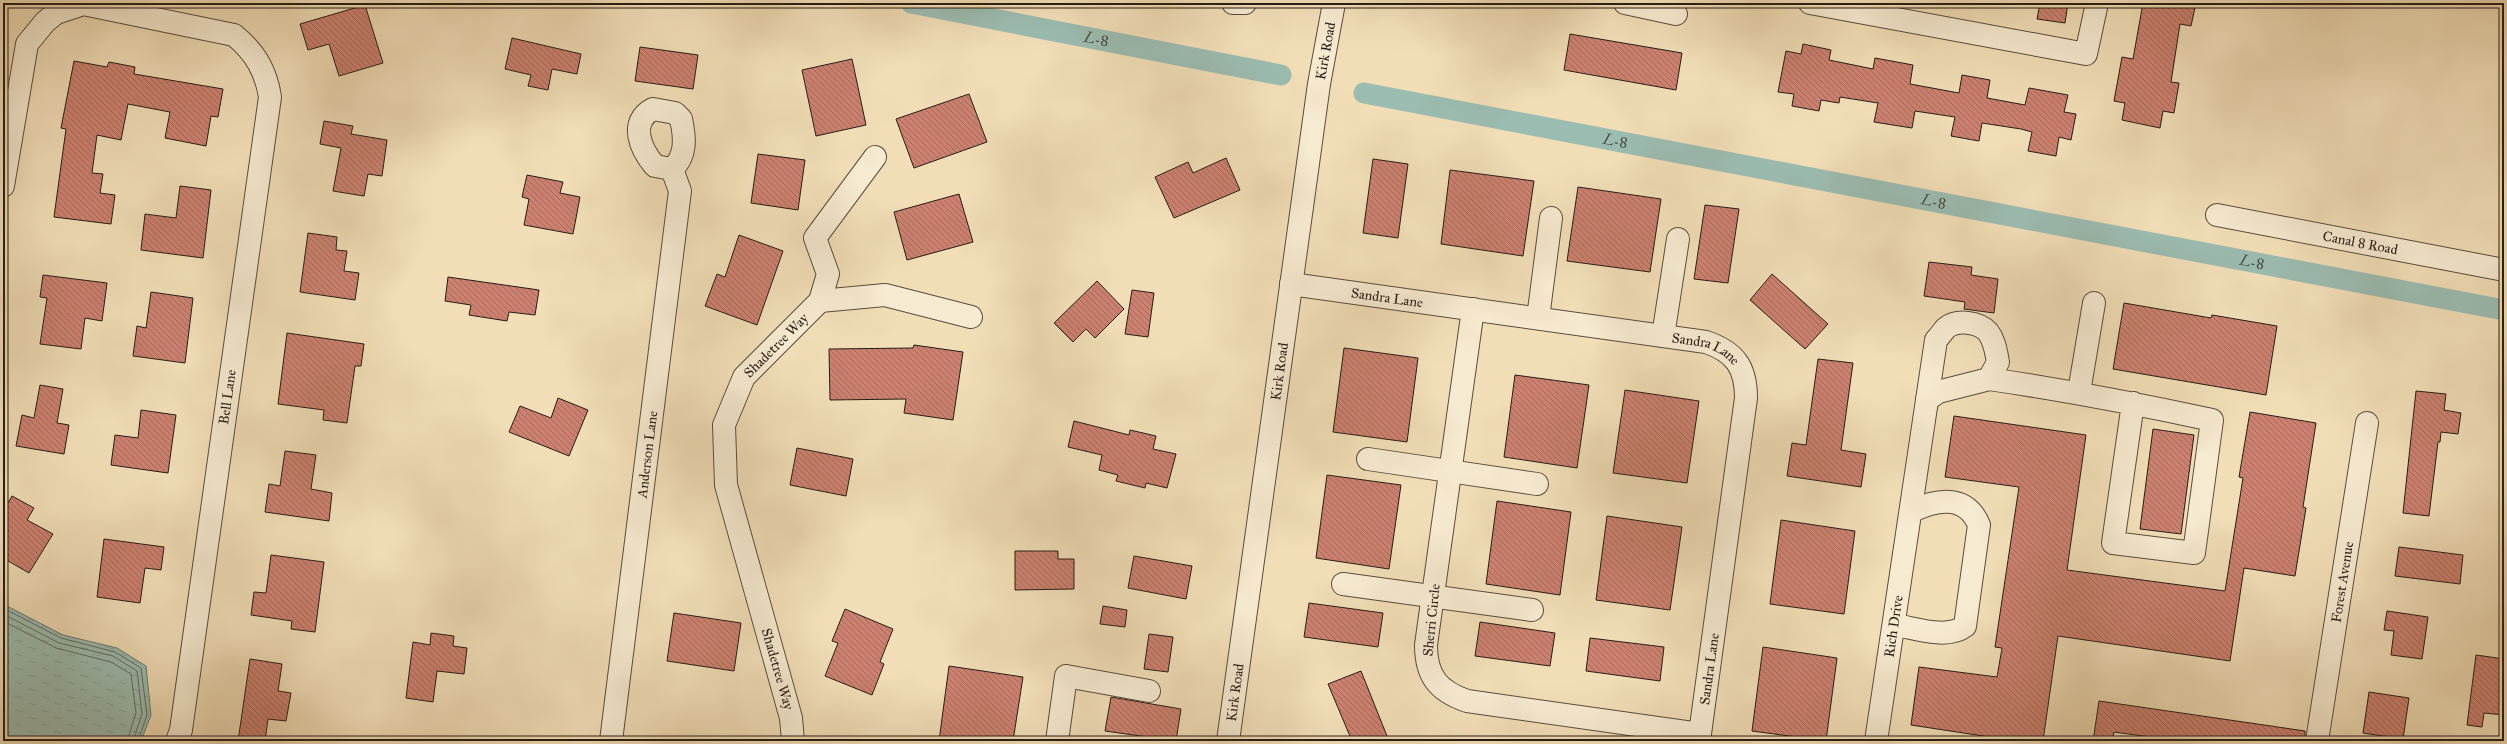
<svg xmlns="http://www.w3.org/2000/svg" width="2507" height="744" font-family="'IM FELL Great Primer',serif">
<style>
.water{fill:url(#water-ripples);stroke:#6d7c73}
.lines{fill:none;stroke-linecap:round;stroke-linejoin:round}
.shore{stroke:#616c63;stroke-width:1}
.canal{stroke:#9bbcb1;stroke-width:21}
.building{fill:url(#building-back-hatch);stroke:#271c15}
.minor-casing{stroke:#5a4c3e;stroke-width:24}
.minor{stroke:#f6ead0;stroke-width:22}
.labels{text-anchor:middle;stroke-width:3.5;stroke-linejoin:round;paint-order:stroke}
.street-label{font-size:14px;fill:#271c15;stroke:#f6ead0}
.water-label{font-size:15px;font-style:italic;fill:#4a4c44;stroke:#f6ead0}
</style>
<defs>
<pattern id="water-ripples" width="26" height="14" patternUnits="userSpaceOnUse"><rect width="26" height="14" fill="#9bbcb1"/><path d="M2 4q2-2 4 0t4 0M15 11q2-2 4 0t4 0" fill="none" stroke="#86a197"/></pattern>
<pattern id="building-back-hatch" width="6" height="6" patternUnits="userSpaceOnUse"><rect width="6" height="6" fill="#cc8170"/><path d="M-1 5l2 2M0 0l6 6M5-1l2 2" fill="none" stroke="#a6695b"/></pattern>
</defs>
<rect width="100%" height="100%" fill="#f1deb7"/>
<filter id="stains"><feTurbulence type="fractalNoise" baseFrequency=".005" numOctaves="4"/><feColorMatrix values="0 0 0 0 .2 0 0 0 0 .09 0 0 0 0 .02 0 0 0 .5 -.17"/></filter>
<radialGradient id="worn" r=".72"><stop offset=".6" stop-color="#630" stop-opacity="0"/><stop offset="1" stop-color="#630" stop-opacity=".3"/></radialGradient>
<path class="water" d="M3,604L63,635L117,648L146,666L151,715L141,741H3Z"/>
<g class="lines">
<path class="shore" d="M3,608L61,638L115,652L141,668L147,715L138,741
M3,614L59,643L113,656L137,671L142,714L133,741
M3,621L56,648L111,662L131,674L136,713L127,741"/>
<g class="canal">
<path id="s1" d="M911,3L1281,75"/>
<path id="s2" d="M1364,93L2504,310"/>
</g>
</g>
<path class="building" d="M2040,3H2068L2065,23L2037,19Z
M2143,3H2196L2191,26L2180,24L2171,82L2179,83L2174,113L2163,111L2160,128L2122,120L2125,103L2114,101L2122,57L2133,59Z
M365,5L383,63L339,76L329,44L308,50L300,24Z
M1570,34L1682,53L1676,90L1564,70Z
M512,38L581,54L577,74L552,69L548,90L528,86L531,75L505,69Z
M1803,44L1831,50L1829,60L1873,69L1875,58L1913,65L1910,84L1959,93L1962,75L1990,80L1987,98L2025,105L2029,88L2068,95L2064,112L2076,114L2071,140L2059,137L2056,156L2028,151L2032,132L2021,129L1982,123L1979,141L1951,136L1955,117L1915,111L1912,128L1874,122L1878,103L1840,97L1839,103L1821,100L1819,111L1792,106L1794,94L1778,92L1786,51L1801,54Z
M640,47L698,55L693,89L635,81Z
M852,59L866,125L816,136L802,70Z
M74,61L107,67L109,62L135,67L134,74L223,89L218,117L211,116L206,146L165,138L170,112L128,104L121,140L97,135L92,173L103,174L100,193L115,195L111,224L54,217L66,129L61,128Z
M969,94L987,142L914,168L896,119Z
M324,121L353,126L351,134L387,140L382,176L368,174L364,196L333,191L341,148L320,144Z
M758,154L805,160L798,210L751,203Z
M1226,158L1240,190L1174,218L1155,177L1188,162L1193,173Z
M1373,159L1408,164L1398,238L1363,233Z
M1450,170L1534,181L1523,256L1441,244Z
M527,175L563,182L560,193L580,197L573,234L524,225L529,199L522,197Z
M180,186L211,190L203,258L141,250L145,214L176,218Z
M1578,187L1661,199L1650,272L1567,261Z
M959,194L973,242L907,260L894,212Z
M1705,205L1739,209L1728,283L1694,279Z
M308,233L337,237L336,250L347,251L344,271L359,273L355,300L300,292Z
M739,235L783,251L757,325L705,306L717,274L725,277Z
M1929,262L1972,267L1971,275L1998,279L1994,313L1964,309L1965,302L1924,296Z
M1772,274L1828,324L1805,349L1750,300Z
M43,275L107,283L102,321L85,318L81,349L40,344L47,298L40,297Z
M448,277L539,290L535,315L509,312L507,321L469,315L471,305L445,301Z
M1097,281L1124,309L1095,338L1086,329L1073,342L1054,323Z
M1132,290L1154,293L1148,337L1125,334Z
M151,292L193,298L185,363L133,356L137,326L146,328Z
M2124,303L2211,318L2212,315L2277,326L2266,395L2113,369Z
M287,333L364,344L361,366H355L347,423L323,420L324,410L278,404Z
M914,345L963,352L953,420L904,413L906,399L830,400L829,349L913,348Z
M1344,348L1418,358L1407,442L1333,432Z
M1818,359L1853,363L1841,450L1866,454L1861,487L1787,476L1792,443L1806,445Z
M1515,375L1589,385L1577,468L1504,457Z
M40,385L63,389L57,423L69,425L64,454L16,446L22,415L34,418Z
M1625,390L1699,401L1687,483L1613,473Z
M2416,391L2446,394L2444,410L2461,413L2458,434L2441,432L2440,442H2438L2429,516L2403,513Z
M558,398L588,410L569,456L509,432L520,406L551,418Z
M141,410L176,415L168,473L111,465L115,435L138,438Z
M2250,412L2316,423L2303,507L2306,508L2295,576L2244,568L2230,661L2058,636L2043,741H2016L1911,725L1919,667L1997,677L2002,648L1995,647L2019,487L1945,477L1954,416L2086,435L2067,570L2225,591L2243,478L2239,477Z
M1074,421L1129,435L1130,430L1156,436L1153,449L1176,454L1167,488L1146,483L1145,488L1116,481L1118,475L1099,470L1102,455L1068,447Z
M2153,429L2194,435L2181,534L2140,529Z
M797,448L853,459L846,496L790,485Z
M285,451L316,455L311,489L332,493L329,521L265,512L269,484L280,486Z
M1327,475L1401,485L1389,569L1316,558Z
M12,496L34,508L27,520L53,534L29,573L3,558V512Z
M1497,501L1571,512L1560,595L1486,584Z
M1607,516L1682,527L1670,610L1596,600Z
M1781,520L1855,531L1844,614L1770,604Z
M104,539L164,547L161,570L145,568L140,603L97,597Z
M2399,547L2463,555L2460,584L2395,576Z
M1015,551H1058V559H1074V589L1015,590Z
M271,555L324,562L315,632L291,629L292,621L251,615L254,592L266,593Z
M1134,556L1192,566L1186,599L1128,588Z
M1309,603L1383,613L1378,647L1304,637Z
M1103,606L1127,610L1125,627L1100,624Z
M845,609L893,629L880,662L884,664L872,695L825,676L838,643L832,641Z
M2387,611L2428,617L2422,659L2391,655L2394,631L2384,630Z
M674,613L741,623L734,671L667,661Z
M1480,622L1555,633L1550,666L1475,656Z
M431,633L454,636L453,646L467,648L464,674L437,671L433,702L406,698L413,642L430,645Z
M1149,634L1173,637L1168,672L1144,669Z
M1590,638L1664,647L1660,681L1586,671Z
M1763,647L1837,658L1826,741L1752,731Z
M2476,655L2504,659V715L2484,713L2482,727L2467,725Z
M250,659L282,664L278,691L291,693L286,721L268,719L265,741H238Z
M949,666L1023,677L1013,741H939Z
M1361,671L1389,741H1352L1328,684Z
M2369,692L2409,698L2403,739L2363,733Z
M1111,697L1181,709L1176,741L1105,731Z
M2099,701L2305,731V741H2179L2114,732L2112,741H2093Z"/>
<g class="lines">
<g class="minor-casing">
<g id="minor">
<path d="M1233,3H1245"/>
<path d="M1625,3L1676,14"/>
<path d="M1810,3L2086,54L2097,3"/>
<path d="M653,109L675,113L681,119C685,137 687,156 672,169L655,166C641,150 628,122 653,109Z"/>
<path d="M3,186L27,44L45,22L56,13L83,4L234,35C255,52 266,71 270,97L181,730L177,741"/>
<path id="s3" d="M2217,215L2504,270"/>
<path id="s4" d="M1291,284L1706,342C1735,352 1746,367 1746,398L1699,741"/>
<path d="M820,301L885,295L971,317"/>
<path d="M1473,309L1426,645C1426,676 1438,691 1467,701L1700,734"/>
<path d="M1538,318L1551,218"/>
<path d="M1663,336L1678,239"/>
<path d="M2079,392L2094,303"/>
<path d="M1927,400L1938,392L1989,379"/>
<path d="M1368,459L1537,484"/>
<path d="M1343,584L1532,610"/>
<path d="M1895,625C1915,628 1947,640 1965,626L1979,525C1966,494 1937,499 1912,511"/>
<path id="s5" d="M611,741L680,191L672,169"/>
<path id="s6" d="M793,741L791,718L726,485L724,425L744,377L820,301L828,274L815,238L875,157"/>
<path d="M1057,741L1066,676L1149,691"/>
<path id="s7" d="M1228,741L1319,84L1334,3"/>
<path id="s8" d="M1876,741L1936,340C1940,336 1943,331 1946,328C1957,319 1979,322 1988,332C1995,341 1996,352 1998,362L1989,379C2064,390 2138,404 2212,420L2194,553L2113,543L2133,403"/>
<path id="s9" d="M2317,741L2367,423"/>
</g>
</g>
<use href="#minor" class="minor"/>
</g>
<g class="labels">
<g class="street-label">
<text dy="5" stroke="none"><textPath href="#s7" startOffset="697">Kirk Road</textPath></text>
<text dy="5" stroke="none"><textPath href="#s3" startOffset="146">Canal 8 Road</textPath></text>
<text dy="5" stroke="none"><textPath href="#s4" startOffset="97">Sandra Lane</textPath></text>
<text dy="5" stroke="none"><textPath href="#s6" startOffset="422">Shadetree Way</textPath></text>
<text dy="5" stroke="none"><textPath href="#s4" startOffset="421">Sandra Lane</textPath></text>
<text dy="5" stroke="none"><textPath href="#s7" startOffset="373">Kirk Road</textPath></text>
<text transform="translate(227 397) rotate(-82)" y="5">Bell Lane</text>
<text dy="5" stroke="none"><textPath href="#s5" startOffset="289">Anderson Lane</textPath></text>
<text dy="5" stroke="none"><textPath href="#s9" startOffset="161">Forest Avenue</textPath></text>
<text transform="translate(1431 620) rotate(-84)" y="5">Sherri Circle</text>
<text dy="5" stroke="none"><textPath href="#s8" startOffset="116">Rich Drive</textPath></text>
<text transform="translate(778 669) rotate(74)" y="5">Shadetree Way</text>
<text transform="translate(1709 669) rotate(-82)" y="5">Sandra Lane</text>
<text dy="5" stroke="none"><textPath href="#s7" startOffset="49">Kirk Road</textPath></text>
</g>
<g class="water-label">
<text dy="5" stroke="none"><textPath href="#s1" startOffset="189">L-8</textPath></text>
<text dy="5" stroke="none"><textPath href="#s2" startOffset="256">L-8</textPath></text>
<text dy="5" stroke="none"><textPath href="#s2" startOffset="580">L-8</textPath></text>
<text dy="5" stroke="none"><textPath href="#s2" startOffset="904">L-8</textPath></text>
</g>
</g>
<rect width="2507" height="744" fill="none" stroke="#f1deb7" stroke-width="16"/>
<rect x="4" y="4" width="2499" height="736" fill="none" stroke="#271c15" stroke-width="2"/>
<rect x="8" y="8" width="2491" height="728" fill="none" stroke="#271c15"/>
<rect width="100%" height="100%" filter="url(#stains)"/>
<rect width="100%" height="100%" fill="url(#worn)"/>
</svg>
